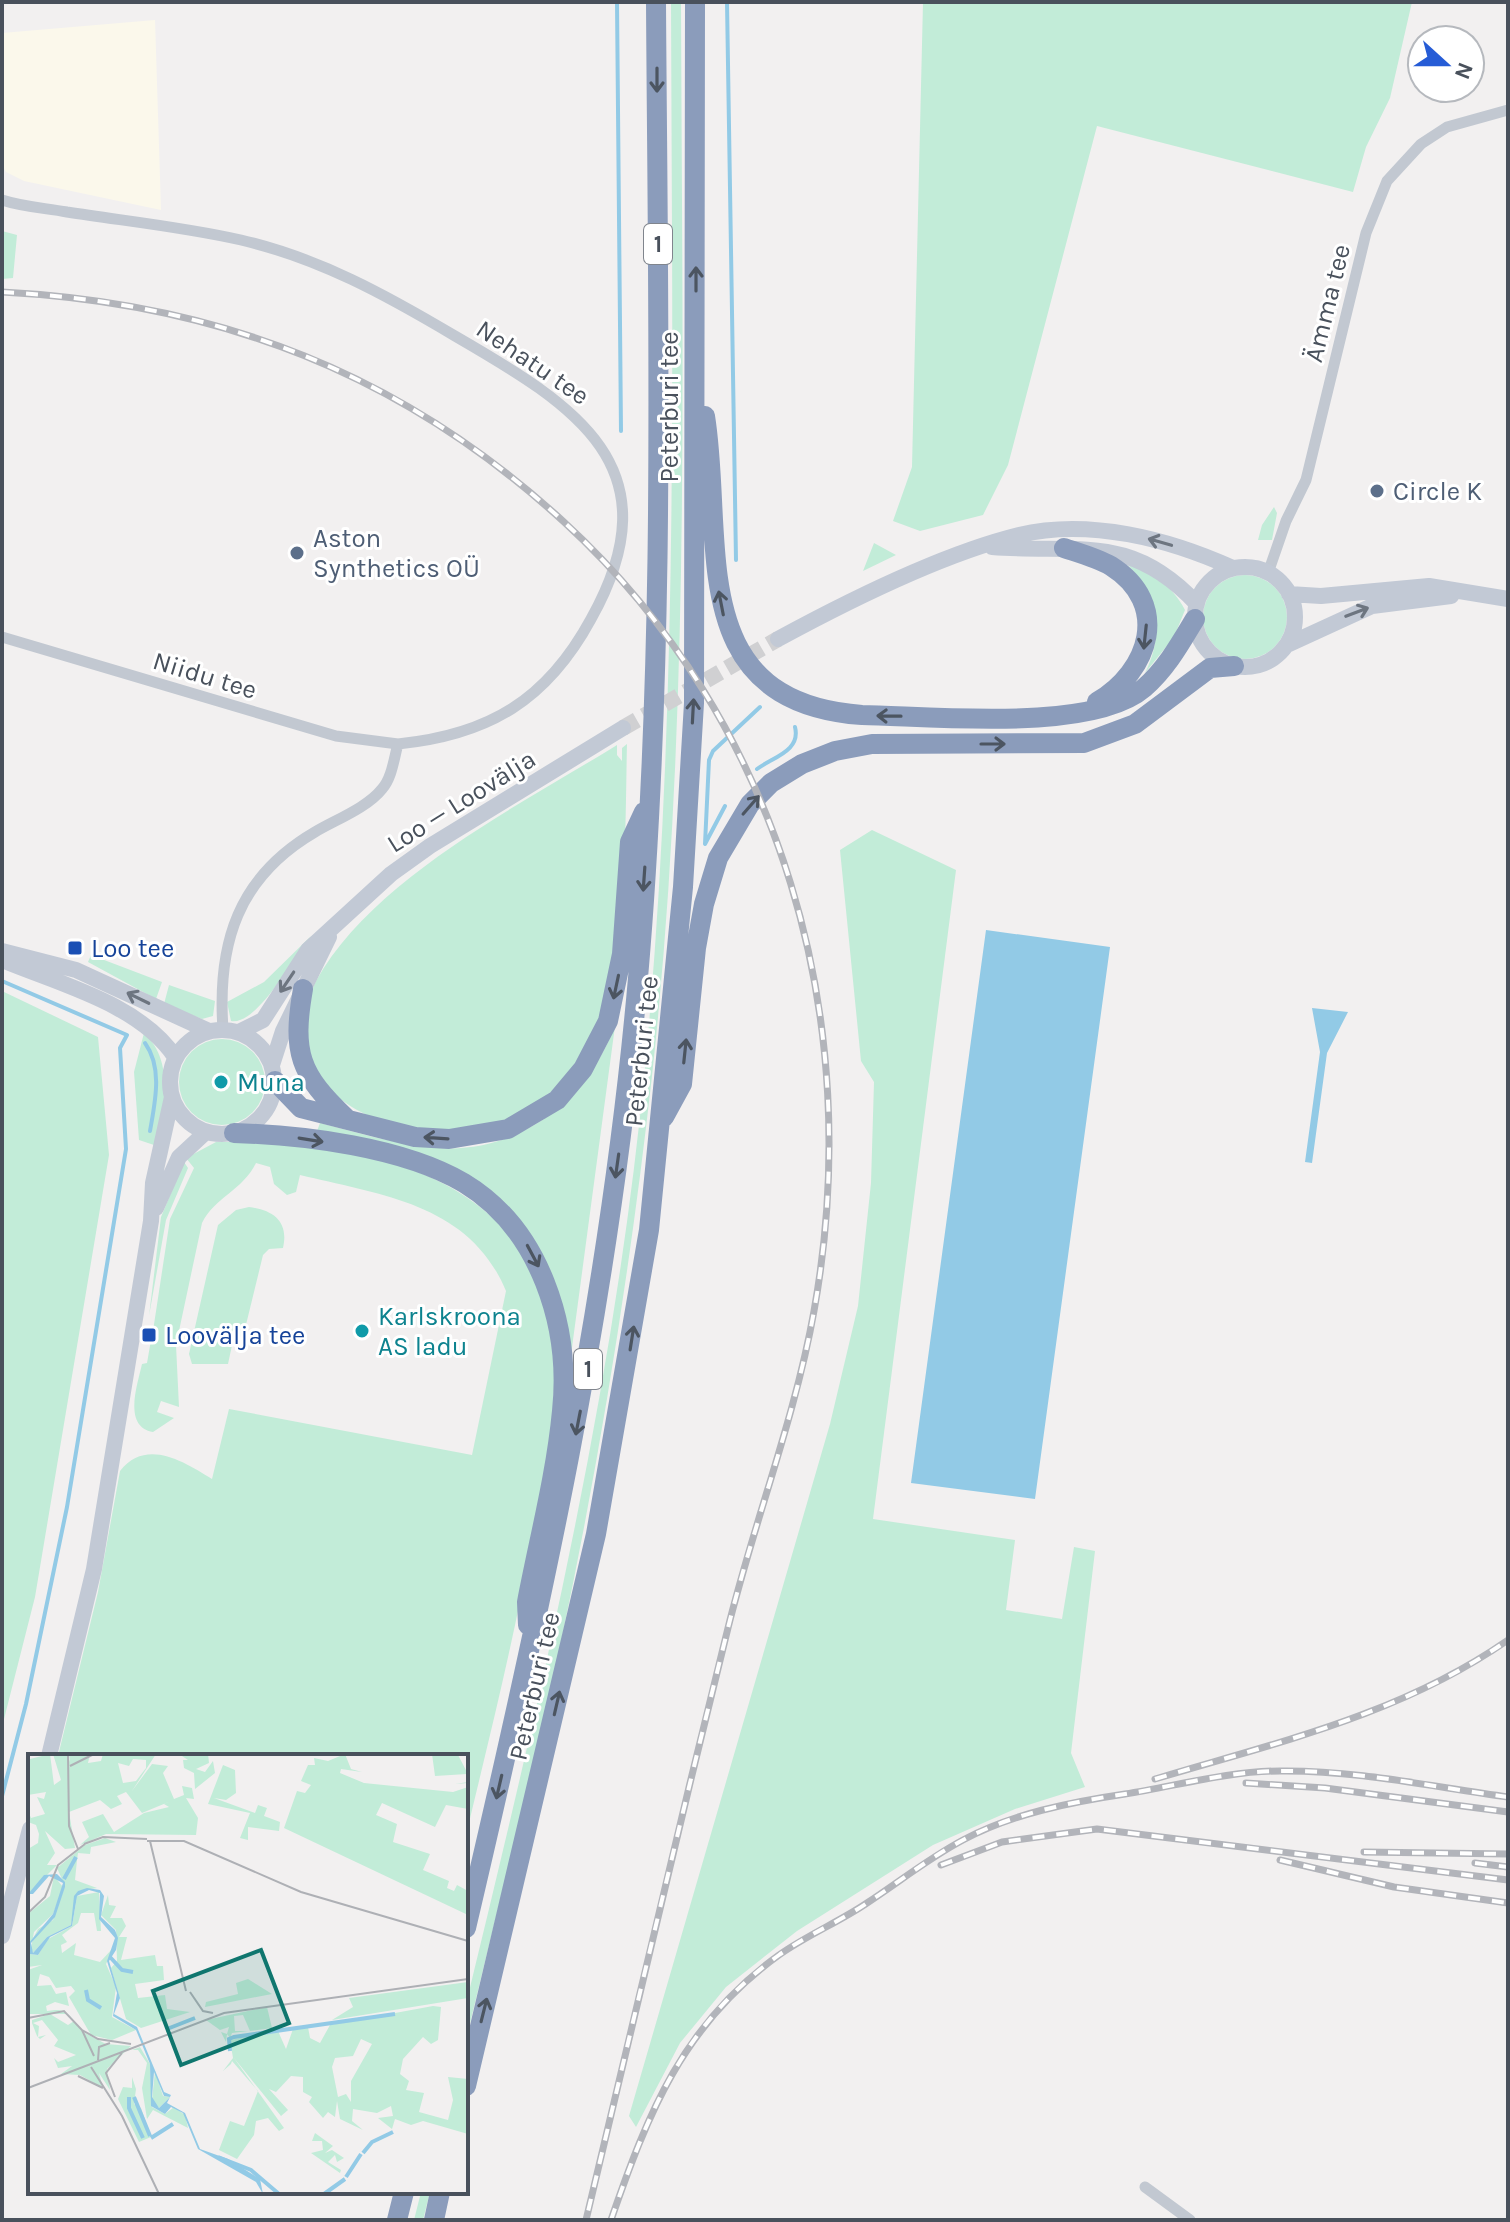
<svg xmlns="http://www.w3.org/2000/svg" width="1510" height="2222" font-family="Karla,sans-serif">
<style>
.commercial{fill:#fbf8eb}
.green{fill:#c2ecd8}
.water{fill:#92cae6}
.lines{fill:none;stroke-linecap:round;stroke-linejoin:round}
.stream{stroke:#92cae6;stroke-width:4}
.secondary-tunnel{stroke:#d0d0d2;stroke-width:16;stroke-dasharray:16 8;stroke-linecap:butt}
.street{stroke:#c2c8d1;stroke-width:11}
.secondary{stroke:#c2c9d5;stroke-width:16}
.highway{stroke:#8b9cbb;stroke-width:20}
.rail-casing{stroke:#b2b4ba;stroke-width:7}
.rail{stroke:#fff;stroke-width:4;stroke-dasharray:12;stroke-linecap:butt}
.oneway{stroke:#4c5561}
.oneway2{stroke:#6d7580}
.service-dot{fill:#5c6f8a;stroke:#fff;stroke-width:3}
.transit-dot{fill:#1a4fb4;stroke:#fff;stroke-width:3}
.culture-dot{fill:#0f9aa8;stroke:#fff;stroke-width:3}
.labels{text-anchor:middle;stroke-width:6;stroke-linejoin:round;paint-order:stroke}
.shield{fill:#fff;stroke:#80858d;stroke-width:2}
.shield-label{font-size:24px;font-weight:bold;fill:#49515c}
.street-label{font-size:26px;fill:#49515c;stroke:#fff}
.service-label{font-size:26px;fill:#4e5e75;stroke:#fff;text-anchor:start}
.transit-label{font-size:26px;fill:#164399;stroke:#fff;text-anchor:start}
.culture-label{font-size:26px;fill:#0d838f;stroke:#fff;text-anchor:start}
.inset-river{fill:none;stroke:#92cae6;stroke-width:4}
.inset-road{fill:none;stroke:#aeb0b5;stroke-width:2}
.view{fill:#0f766e;fill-opacity:0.15;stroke:#0f766e;stroke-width:4}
.inset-edge{fill:none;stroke:#49515c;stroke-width:4}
</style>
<rect width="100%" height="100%" fill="#f2f0f0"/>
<path class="commercial" d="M155,20L161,210L24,181L6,172L2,165V33Z"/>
<path class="green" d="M671,2H681C682,359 691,720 652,1076C631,1264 601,1452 562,1637C533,1772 498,1906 466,2040V2004C541,1695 615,1385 645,1067C679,714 672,357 671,2Z
M923,2H1412L1390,98L1366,147L1353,192L1097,126L1008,465L983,515L920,531L893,521L912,467Z
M2,231L17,235L13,278L2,279Z
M1274,507L1277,513L1272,540H1258L1262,525Z
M874,543L896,555L863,571Z
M1126,563C1151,574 1172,584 1185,610L1174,637L1145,673C1165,633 1158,594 1126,563Z
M1203 617a42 42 0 1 1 84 0a42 42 0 1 1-84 0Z
M627,744C625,823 628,968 592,1037C575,1069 552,1097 519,1115C448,1154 296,1123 307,1022C308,1008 309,994 316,981C372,879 520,805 617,745V755L622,761V748Z
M872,830L956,870L873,1519L1015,1540L1006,1610L1062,1619L1074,1547L1095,1551L1071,1753L1085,1787L1015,1809L933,1845L797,1931L726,1987L680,2043L636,2127L629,2116L830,1424L858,1306L871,1183L874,1082L861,1061L840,850Z
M311,936C294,957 257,1026 231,1021L227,1002L264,982Z
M91,955L162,982L156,999L88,962Z
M169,985L215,1001L213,1016L202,1019L164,1004Z
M2,991L98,1037L109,1155L35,1597L2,1727Z
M615,1026L571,1355C565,1290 538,1231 488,1189L317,1131L320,1123C355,1132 392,1143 428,1147C514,1158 585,1104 615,1026Z
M144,1033C175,1061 164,1109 157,1146L139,1140L134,1072Z
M179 1082a43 43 0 1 1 86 0a43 43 0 1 1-86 0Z
M216,1142C369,1140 550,1177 554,1366C556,1423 544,1478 533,1534C515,1635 490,1735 466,1835V1756H58L98,1592L120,1471C146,1438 183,1461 212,1479L229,1409L472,1455L506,1291C470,1204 382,1195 300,1175L296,1192L287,1195L274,1184L270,1167L256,1163C243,1190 215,1197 202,1223L176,1345L179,1407L161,1401L157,1412L174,1418L153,1432C122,1427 138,1383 142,1364L147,1363L151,1340H155L156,1332L153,1331L170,1219L194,1168L186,1158Z
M184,1162L188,1168L166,1220L149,1316L161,1217Z
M249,1207C274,1210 289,1222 283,1248L269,1249L263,1255L243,1337L234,1336L228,1364H192L189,1354L218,1225L236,1210Z
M421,2192H430L423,2220H414Z"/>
<path class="water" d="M986,930L1110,947L1035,1499L911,1483Z
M1312,1008L1348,1012L1327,1053L1312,1163L1305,1162L1320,1052Z"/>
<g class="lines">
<path class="stream" d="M617,2L621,431
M727,2L736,560
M757,769C773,757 801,751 795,727
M725,806L705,844L709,760L713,751L760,707
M2,981L127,1035L120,1048L126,1149L67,1507L26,1704L2,1796
M145,1043C163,1068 155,1102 150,1131"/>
<path class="secondary-tunnel" d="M623,728L778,639"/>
<path class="street" d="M2,200C23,207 46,208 67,212C125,221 184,227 241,240C319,258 386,295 455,336C576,406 676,467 591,619C547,700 489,735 398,744C394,758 392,778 382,789C367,808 335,820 315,832C238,877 217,943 223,1029
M1268,573L1286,521L1306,480L1366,233L1387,181L1421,144L1447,127L1508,110
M2,637L336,736L398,744
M1145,2187L1190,2220"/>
<path class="secondary" d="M992,547C1078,554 1130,532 1197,604
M1195 617a50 50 0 1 1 100 0a50 50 0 1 1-100 0Z
M1289,594L1321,596L1429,586L1508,599
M778,639C848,601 942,554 1019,535C1089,518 1169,539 1233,568
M1287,645L1372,606L1451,596
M2,951L76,970L209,1031
M2,960C59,984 140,1004 175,1057
M170 1082a52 52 0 1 1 104 0a52 52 0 1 1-104 0Z
M239,1032L263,1020L308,950L391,874L430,846L623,728
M272,1065L283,1031L329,937
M156,1208L179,1157L206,1132
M49,1756L94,1569L151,1221L153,1183L172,1097
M2,1936L30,1829"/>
<path class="highway" d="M705,416C725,541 682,702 862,715C931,716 1092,733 1144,688C1166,669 1180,644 1195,619
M1064,548C1079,553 1097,558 1111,566C1171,604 1150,671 1097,702
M303,989C292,1052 299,1074 346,1118
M275,1081L301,1108L415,1137L449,1139L508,1129L557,1100L583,1069L608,1021L622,954L630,842L644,812
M664,1117L682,1084L696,948L704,904L718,858L750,804L771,783L802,764L835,751L872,744L1084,743L1135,724L1210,668L1234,666
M234,1133C304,1135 403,1147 464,1183C540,1229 571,1326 562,1411C556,1475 539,1539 527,1602L528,1625
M466,1928C540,1613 610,1300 638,978C666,653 658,327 656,2
M466,2086L596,1534L649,1230L683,887L694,703L695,2
M397,2220L404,2192
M434,2220L440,2192"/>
<g class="rail-casing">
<path id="rail" d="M2,292C219,303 403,374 564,522C783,723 866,1022 814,1311C795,1418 754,1522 728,1628C679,1825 633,2023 586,2220
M1155,1779C1278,1742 1400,1715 1508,1640
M1246,1783L1325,1788L1508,1812
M1364,1852L1508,1854
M1280,1860L1394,1887L1508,1903
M1475,1863L1508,1867
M941,1865L1002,1842L1097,1829L1508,1880
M611,2220C648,2113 683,2024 779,1955C807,1935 839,1922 867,1903C899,1882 929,1858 963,1840C1011,1814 1071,1802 1125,1794C1176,1786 1228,1771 1280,1771C1356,1770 1433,1787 1508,1797"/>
</g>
<use href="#rail" class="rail"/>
</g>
<defs><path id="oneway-shaft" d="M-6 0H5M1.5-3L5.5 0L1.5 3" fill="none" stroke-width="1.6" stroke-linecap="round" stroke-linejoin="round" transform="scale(2)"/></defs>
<g class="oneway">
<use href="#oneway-shaft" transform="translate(657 80) rotate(90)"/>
<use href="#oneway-shaft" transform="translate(696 279) rotate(-90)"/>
<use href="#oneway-shaft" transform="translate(721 603) rotate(-101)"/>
<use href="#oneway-shaft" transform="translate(1145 637) rotate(96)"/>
<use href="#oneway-shaft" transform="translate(693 711) rotate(-87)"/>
<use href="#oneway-shaft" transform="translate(889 716) rotate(-179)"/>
<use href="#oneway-shaft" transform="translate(993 744)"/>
<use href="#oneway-shaft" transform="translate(751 805) rotate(-49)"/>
<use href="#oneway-shaft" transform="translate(644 879) rotate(94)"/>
<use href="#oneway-shaft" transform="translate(616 987) rotate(102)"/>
<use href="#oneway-shaft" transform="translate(685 1051) rotate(-84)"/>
<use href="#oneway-shaft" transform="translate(436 1138) rotate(-176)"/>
<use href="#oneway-shaft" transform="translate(311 1140) rotate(9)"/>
<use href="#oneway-shaft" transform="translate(617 1166) rotate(98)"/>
<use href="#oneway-shaft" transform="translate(533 1256) rotate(62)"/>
<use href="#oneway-shaft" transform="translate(632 1338) rotate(-81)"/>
<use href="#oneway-shaft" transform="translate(578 1423) rotate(101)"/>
<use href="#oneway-shaft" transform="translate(557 1703) rotate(-77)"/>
<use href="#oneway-shaft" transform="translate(499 1787) rotate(103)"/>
<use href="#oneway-shaft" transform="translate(484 2010) rotate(-76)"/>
</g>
<g class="oneway2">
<use href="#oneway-shaft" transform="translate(1160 542) rotate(-164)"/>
<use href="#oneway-shaft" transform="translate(1357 612) rotate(-21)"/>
<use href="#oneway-shaft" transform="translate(287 982) rotate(124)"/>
<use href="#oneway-shaft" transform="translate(138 998) rotate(-154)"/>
</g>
<g class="service-dot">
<circle cx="1377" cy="491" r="8"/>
<circle cx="297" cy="553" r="8"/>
</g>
<g class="transit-dot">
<rect x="67" y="940" width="16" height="16" rx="4"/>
<rect x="141" y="1327" width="16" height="16" rx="4"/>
</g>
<g class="culture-dot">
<circle cx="221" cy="1082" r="8"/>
<circle cx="362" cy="1331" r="8"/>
</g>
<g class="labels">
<g class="shield">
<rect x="644" y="224" width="28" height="40" rx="6"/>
<rect x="574" y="1349" width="28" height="40" rx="6"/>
</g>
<g class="shield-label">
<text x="658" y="252">1</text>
<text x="588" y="1377">1</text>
</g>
<g class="street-label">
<text transform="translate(1327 303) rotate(-76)" y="9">Ämma tee</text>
<text transform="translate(533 362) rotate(34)" y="9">Nehatu tee</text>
<text transform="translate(669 407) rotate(-90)" y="9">Peterburi tee</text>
<text transform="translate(205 675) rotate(17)" y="9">Niidu tee</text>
<text transform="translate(461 801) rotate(-32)" y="9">Loo — Loovälja</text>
<text transform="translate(641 1051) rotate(-84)" y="9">Peterburi tee</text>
<text transform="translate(534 1686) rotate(-77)" y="9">Peterburi tee</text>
</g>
<g class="service-label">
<text x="1393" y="500">Circle K</text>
<text x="313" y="547">Aston<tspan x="313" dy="30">Synthetics OÜ</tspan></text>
</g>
<g class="transit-label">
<text x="91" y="957">Loo tee</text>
<text x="165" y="1344">Loovälja tee</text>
</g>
<g class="culture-label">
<text x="237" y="1091">Muna</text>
<text x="378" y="1325">Karlskroona<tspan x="378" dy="30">AS ladu</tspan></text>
</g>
</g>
<g transform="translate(28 1754)">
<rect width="440" height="440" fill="#f2f0f0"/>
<path d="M0,0L2,5L22,0L26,31L33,26L25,0H39L42,8L41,0H62L60,9L73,7L75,0H128L104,37L124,10L140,12L135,19L146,45L156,41L154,32L164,34L166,45L158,44L170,64L168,81L78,80L52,91L61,83L54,68L75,60L86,78L116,59L141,53L136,50L143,47L114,59L98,38L89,42L94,50L83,55L72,46L41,58L47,94L37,95L17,77L27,99L19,111H29L0,140V95L10,89L11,80L8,71L0,68V57L3,64L17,60L9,43L16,45L18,38L0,41ZM105,5L118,6V14L108,27L95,29L90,9L101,12ZM151,0H180L181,9L168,15L177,18L185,7L187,19L167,35L166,19L156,14L155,6H160ZM317,0L323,15L334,18L313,15L312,19L336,29L425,38L440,33V55L418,51L407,73L354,49L348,61L369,70L365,88L402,100L395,116L421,127L419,134L426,137L429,131L440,137V161L256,74L269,37L277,39L283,31L273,27L280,11H287L286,4L300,7ZM404,0L430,1L440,20V29L427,30L440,28L439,20L407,22ZM195,11L207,16L208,39L198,46L186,44L227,59L230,51L239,54L236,62L252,68L251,77L220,73V86L212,84L222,59L180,50ZM77,84L88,88L63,93L62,100L50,99L49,106L47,126L69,134L50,137L43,171L19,183L5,199L2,190L10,175L25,166L37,132L29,114L57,91ZM26,122L35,133L25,160L6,178L2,200L10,201L20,185L44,172L49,142L71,138L73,177H69L66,159H53L50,169L34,181L39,188L33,191L34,199L48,189L46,201L72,208L86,193L78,210L88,233L84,263L108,276L84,286L63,281L41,243L47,237L43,232L28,234L21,223L12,220L9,232L23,231L28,240L38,238L41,252L27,248L18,252L19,257L27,256H31L37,258L42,262L55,278L78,290L103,292L79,315L82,336L71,319L75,334L52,321L33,320L44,312L30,314L26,304L30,308L48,301L26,292L30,286L14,266L5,269L11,272L10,283L18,281L12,285L9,282L4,269V266L22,260L40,271L46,267L39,260H0V216L14,211L0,213V160L22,142ZM80,141L81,151L88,152L82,164H94L98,172L91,183H99L93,206L127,201L129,212H135L136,226L107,230L110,244L137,241L139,255L162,258L113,274L98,265L83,214L89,207L88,176L73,161ZM220,225L244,240L177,253L178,248L210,240L208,229ZM440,228V244L304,266L325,253L321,244ZM405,252L413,253L410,286L403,290L395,283L375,305L372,320L381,327L378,336L396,339L391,358L420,366L425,346L420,323L440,325V380L395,367L383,371L367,365L364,375L350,364L365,362L363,352L349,359L325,355L324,367L335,376L312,365L309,347L307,363L300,358L295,364L281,348L284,343L275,338V323L263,322L248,338L241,335L260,356L253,362L206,304L256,374L251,377L240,364L228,367L226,381L209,405L191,396L202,367L216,372L230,337L204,307L203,310L195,317L205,304L202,286L250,277L258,295L265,275L280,273L282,284L292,289L302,271ZM333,285L344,290L323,327V348L318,340L310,343L304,313L307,304L325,302ZM239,253L244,274L222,277L215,261L206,262L207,277H220L204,279L202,284L199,280L198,288L193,278L199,280L201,273L192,276L178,266ZM112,293L122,310L124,353L137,360L146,353L157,361L160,374L125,356L119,365L114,334L119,309L110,296H104ZM127,317L135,342L142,343L131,354L124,346ZM104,323L108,335L106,350L113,354L123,383L111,388L90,345L95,333L104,334ZM287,379L305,392L297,399L304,396L316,404L309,408L307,401L300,408L313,416L312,419L283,399L295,396L294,387H284Z" fill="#c2ecd8" fill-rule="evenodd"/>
<path d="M29,120L37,128V133L27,163L3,189L5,199L19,183L43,171L46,142L50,137L59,134L72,136L76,142L73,163L87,176L90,184L88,196L81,207L92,244L86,260L109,273L136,338L143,341L139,349L157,359L172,395L200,405L232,425L235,440L228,428L170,395L155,359L143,353L137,360L123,352L122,310L108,276L85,262L89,239L79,207L87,184L71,165L72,139L61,136L49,142L44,172L22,183L10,201L2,200L0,190L25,160L35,129L21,122L5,140H0L16,121ZM126,318L136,342L142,343L131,354L124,343Z" fill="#92cae6" fill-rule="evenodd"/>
<path class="inset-river" d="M36,125L48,103M82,203L94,216L105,218M58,236L60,246L73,254M139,275L167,264M202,297L201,285L206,283L367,260M101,343V354L115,384M106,343L122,382M123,384L145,370M335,399L344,388L365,378M190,403L223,416L251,440M318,423L333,400M296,440L317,425"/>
<path class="inset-road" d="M40,0L41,72L50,95M42,12L66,0M119,87H156L273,138L440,187M122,87L158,237M56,90L75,83L119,85M0,159L17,143L30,111L57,90M162,238L175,257L185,259M0,264L36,257L54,276L66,302M54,276L70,285L103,290M70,306L71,293L82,289M63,313L94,362L131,440M50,322L75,334M0,334L196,259L440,225M87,343L78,319L94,299"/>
<path class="view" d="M233,196L261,269L153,311L125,237Z"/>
<rect width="440" height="440" class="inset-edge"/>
</g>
<rect width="1510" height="2222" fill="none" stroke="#49515c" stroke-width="8"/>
<g transform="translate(1446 64) rotate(111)"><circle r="38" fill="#ffffff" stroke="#b6b9be" stroke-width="2"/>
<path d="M0-6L14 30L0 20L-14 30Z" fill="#265cd6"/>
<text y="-12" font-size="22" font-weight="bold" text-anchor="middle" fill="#49515c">N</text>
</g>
</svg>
